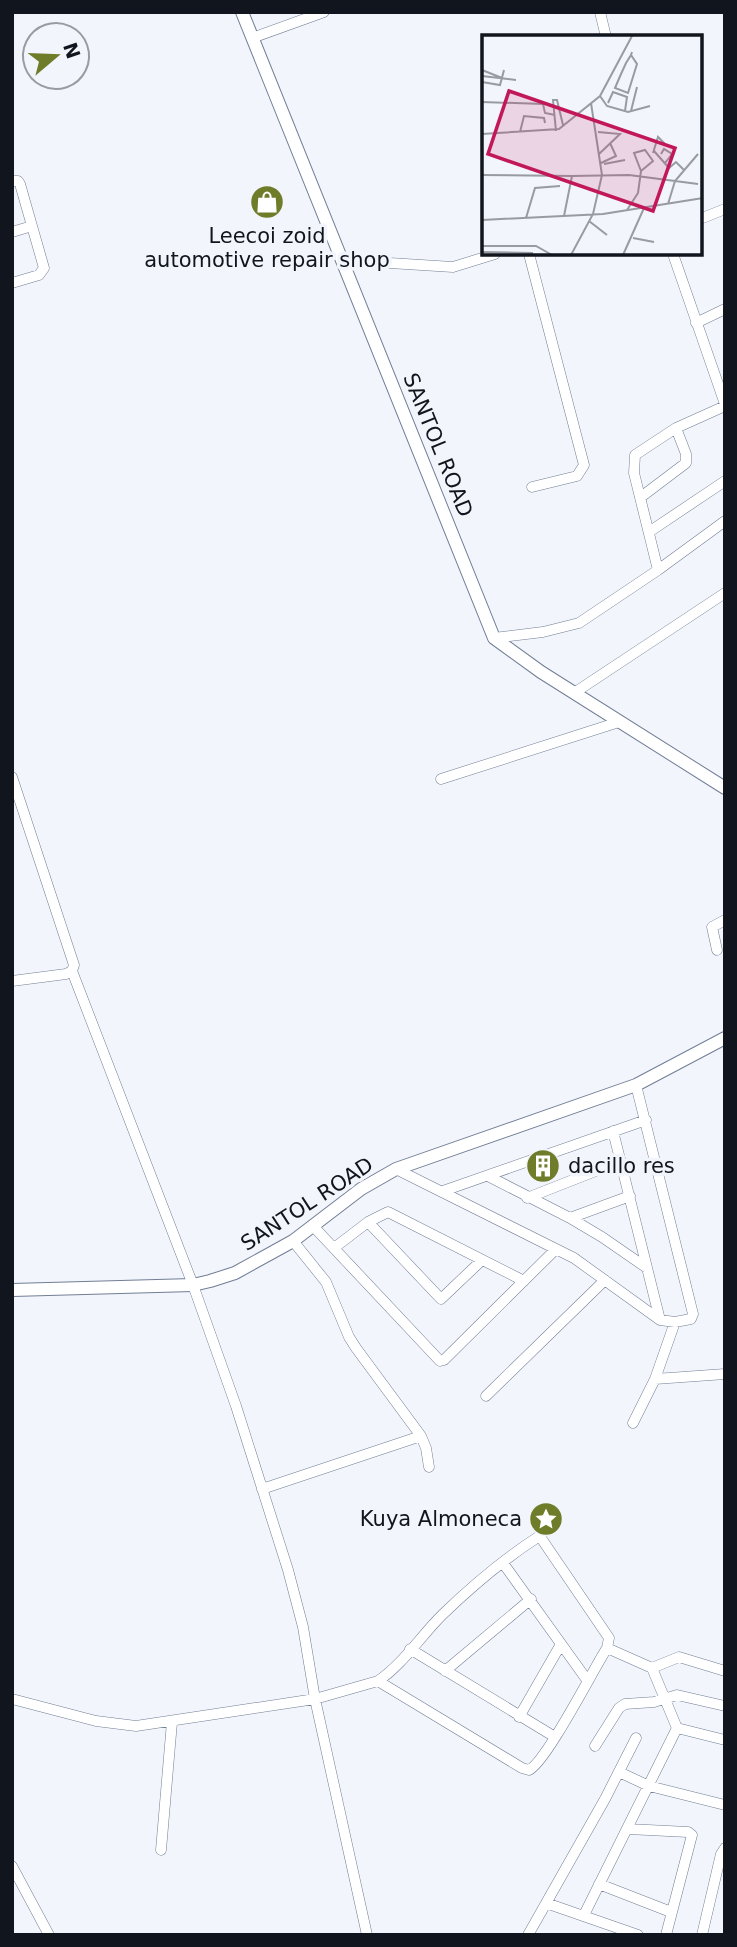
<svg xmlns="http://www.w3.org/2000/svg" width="737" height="1947" font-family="'DejaVu Sans',sans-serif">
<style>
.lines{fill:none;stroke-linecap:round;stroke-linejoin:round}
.minor-casing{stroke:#717e96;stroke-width:11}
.tertiary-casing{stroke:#717e96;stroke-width:14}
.minor{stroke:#fff;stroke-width:10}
.tertiary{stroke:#fff;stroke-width:12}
.labels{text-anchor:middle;stroke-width:7;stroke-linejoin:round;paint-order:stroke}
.poi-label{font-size:21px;fill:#10151e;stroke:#f2f5fb}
.street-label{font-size:21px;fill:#10151e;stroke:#f2f5fb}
.inset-road{fill:none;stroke:#989ba3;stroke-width:2}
.view{fill:#c2185b;fill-opacity:0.15;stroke:#c2185b;stroke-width:3.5}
.inset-edge{fill:none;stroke:#10151e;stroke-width:3.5}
</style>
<rect width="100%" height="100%" fill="#f2f5fb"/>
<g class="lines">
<g class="minor-casing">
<path id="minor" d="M600,12L606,37
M252,38L324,12
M12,181H18L20,184L44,268L39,275L12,283
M700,219L725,209
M12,232L32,226
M529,254L584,465L577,476L532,487
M673,254L725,404
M342,260L453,267L495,254
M696,323L725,309
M641,497L686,463V454L676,428
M649,532L725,481
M658,570L634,473L635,455L676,428L725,406
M494,638L543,632L579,623L658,570L725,521
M574,693L725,593
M12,777L74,965L72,971L66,974L12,981
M441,779L619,722
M717,950L712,927L725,920
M72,971L193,1285L236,1406L288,1570L303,1627L315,1699L367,1935
M613,1131L660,1320
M396,1169L574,1258L660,1320L675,1322L691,1319L693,1314L636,1085
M488,1176L570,1218L602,1237L647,1268
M443,1191L646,1120
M527,1198L621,1161
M570,1218L630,1196
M368,1222L441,1299L482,1260
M313,1226L440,1361L444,1360L556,1249
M293,1241L326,1282L349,1337L356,1348L421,1436L426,1448L429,1467
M334,1248L368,1222L388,1212L524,1281
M655,1379L725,1374
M486,1396L605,1280
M633,1423L655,1379L675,1322
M262,1489L421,1436
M503,1563L587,1680
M607,1648L652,1668L679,1657L725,1671
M410,1649L555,1737
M445,1671L531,1599
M12,1699L96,1721L136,1726L315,1699L378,1681L522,1768L529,1770C546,1762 593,1670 607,1648L609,1638L541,1538L538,1537C504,1559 471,1587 442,1615C420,1637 403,1664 378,1681
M519,1717L561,1644
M677,1728L725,1740
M595,1746L619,1708L625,1704L654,1702L677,1695L725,1706
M619,1772L649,1786L725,1805
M628,1829L688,1832L692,1835L666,1935
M161,1850L172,1722
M12,1866L49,1935
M599,1884L671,1912
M546,1903L638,1935
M584,1915L677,1728L652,1668
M528,1935L605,1799L636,1738
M702,1935L721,1854L725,1848"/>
</g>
<g class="tertiary-casing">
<path id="tertiary" d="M242,12L494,638L541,672L725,788
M12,1290L193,1285L210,1281L235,1273L293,1241L361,1189L396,1169L636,1085L725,1038"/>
</g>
<use href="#minor" class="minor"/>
<use href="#tertiary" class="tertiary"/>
</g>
<defs>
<g id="shop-disc" transform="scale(1.75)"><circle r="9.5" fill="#6f7d2b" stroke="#f2f5fb"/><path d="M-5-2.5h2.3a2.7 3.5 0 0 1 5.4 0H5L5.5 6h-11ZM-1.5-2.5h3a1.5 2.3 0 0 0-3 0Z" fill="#fff"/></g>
<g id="building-disc" transform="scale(1.75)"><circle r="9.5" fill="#6f7d2b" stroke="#f2f5fb"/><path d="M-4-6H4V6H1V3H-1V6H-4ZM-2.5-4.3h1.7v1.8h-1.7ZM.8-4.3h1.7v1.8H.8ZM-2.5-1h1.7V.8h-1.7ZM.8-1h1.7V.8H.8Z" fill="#fff"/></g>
<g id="sight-disc" transform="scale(1.75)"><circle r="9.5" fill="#6f7d2b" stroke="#f2f5fb"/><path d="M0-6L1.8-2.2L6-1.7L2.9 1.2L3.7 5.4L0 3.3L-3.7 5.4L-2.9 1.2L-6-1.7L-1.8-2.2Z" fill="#fff"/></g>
</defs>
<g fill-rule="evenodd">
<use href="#shop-disc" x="267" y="202"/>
<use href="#building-disc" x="543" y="1166"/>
<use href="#sight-disc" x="546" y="1519"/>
</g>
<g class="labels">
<g class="poi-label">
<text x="267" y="243">Leecoi zoid<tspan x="267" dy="24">automotive repair shop</tspan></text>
<text x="568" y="1173" text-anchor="start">dacillo res</text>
<text x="522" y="1526" text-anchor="end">Kuya Almoneca</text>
</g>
<g class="street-label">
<text transform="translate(438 445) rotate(68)" y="7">SANTOL ROAD</text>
<text transform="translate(307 1204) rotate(-33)" y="7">SANTOL ROAD</text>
</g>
</g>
<g transform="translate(482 35)">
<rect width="220" height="220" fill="#f2f5fb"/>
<path class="inset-road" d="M149,20L155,29L146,58L133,53L139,39L144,28L149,20L150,17M0,35L20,43M0,41L34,45M0,47L18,50L22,35M118,61L125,71L146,77L168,71M0,67L61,69L63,78L73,80M126,68L131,57L145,62L143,76M149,76L155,52M74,96L71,65H75L81,90M38,97L42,81L62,83L63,88M116,97L138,99L117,119M0,99L77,94L118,61L150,1M172,116L187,133L194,127L202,135M171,118L176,102L184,110M179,119L182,114L190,119L183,128M119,128L134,121L128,108M122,129L143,125M0,140L90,141L82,181M90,141L147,140L216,149M186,169L193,146L216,119M145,175L156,158L159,136L171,126L163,115L152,118L159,136M44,183L53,153L78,151M0,185L121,179L221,163M107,186L125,200M151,203L172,207M0,211H54L70,220M0,217L51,218M89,220L111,179L120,140L109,68M141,220L162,173"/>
<path class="view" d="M27,56L193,113L171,176L6,119Z"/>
<rect width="220" height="220" class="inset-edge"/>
</g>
<rect width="737" height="1947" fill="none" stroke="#10151e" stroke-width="28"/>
<g transform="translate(56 56) rotate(71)"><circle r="33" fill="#f2f5fb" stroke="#989ba3" stroke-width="2"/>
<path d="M0-5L12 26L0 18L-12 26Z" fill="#6f7d2b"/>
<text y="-10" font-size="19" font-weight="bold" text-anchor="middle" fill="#10151e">N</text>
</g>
</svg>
